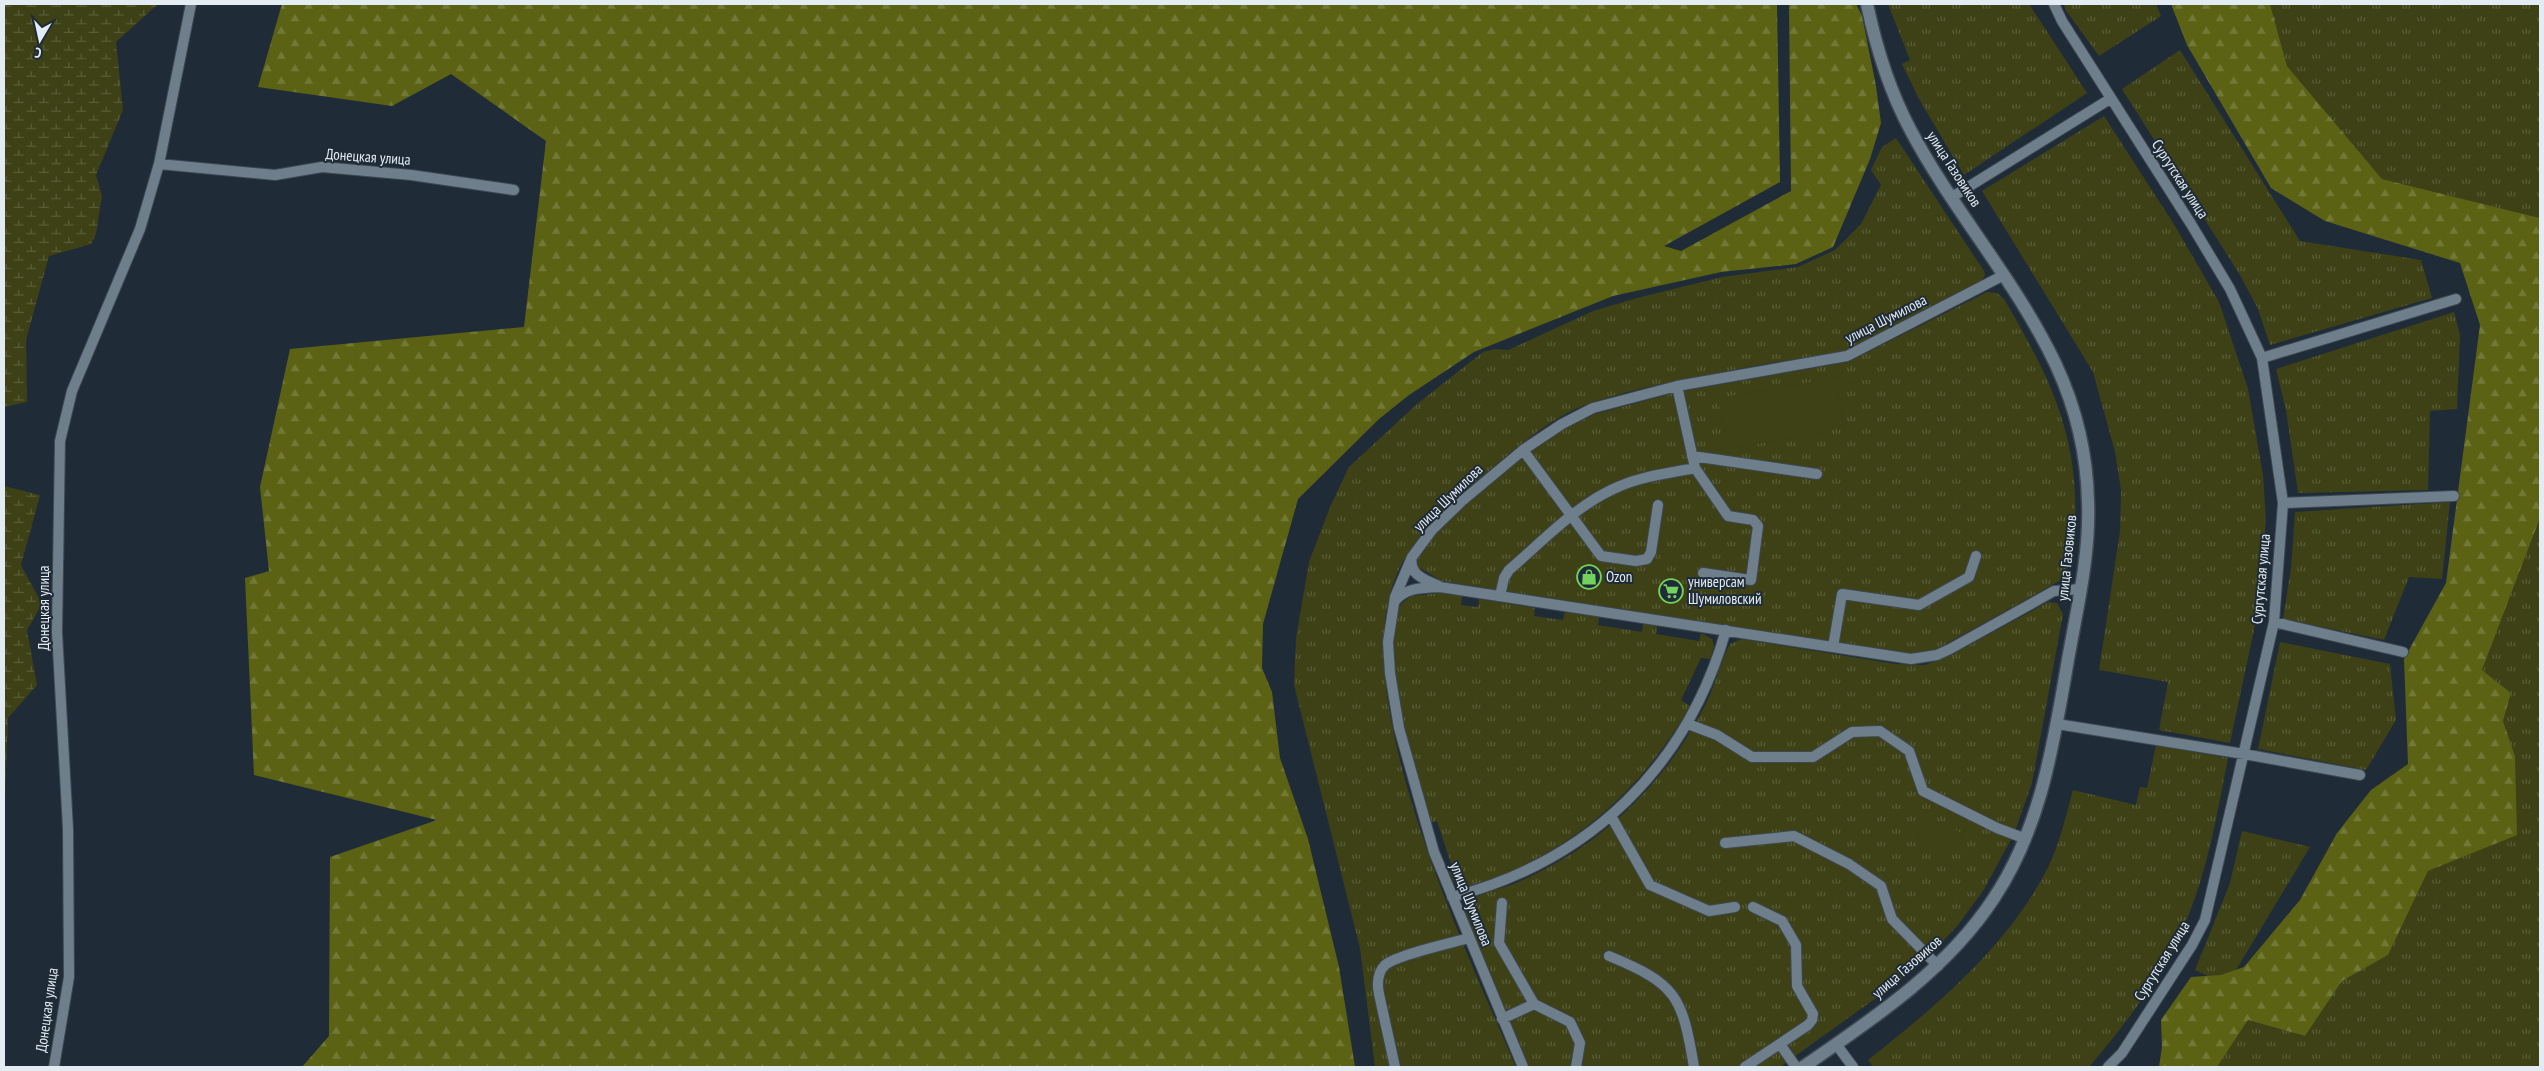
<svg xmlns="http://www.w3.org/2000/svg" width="2544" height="1071" font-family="'PT Sans Narrow',sans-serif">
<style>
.grass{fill:url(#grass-tufts)}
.forest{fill:url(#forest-firs)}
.wetland{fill:url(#wetland-marsh)}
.pitch{fill:#3d4115}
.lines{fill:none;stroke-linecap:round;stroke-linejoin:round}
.minor-casing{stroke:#3d4851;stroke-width:12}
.tertiary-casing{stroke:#3d4851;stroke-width:15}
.minor{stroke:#6f7e8b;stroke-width:10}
.tertiary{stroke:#6f7e8b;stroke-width:12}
.labels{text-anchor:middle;stroke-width:4;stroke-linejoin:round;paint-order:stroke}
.street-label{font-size:15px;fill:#e4ecf3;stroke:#1f2c37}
.poi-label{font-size:15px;fill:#e4ecf3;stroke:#1f2c37;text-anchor:start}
</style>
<defs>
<pattern id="grass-tufts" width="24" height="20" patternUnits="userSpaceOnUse" patternTransform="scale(1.25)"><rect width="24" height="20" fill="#3d4115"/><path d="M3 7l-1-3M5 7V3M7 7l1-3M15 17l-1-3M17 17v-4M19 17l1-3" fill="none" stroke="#595d38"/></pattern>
<pattern id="forest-firs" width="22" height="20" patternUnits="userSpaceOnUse" patternTransform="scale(1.25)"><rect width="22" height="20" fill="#5b6214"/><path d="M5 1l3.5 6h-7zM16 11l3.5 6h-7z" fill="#727937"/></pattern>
<pattern id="wetland-marsh" width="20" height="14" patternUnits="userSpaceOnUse" patternTransform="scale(1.25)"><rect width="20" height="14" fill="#3d4115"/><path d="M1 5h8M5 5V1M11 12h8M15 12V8" fill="none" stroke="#595d38"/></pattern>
</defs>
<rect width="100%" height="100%" fill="#1f2c37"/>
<path class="grass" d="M1888,4H2029L2087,93L1964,175L1919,99L1902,64L1910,60Z
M2064,4H2156L2161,16L2099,56L2065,9Z
M2270,4H2540V218L2382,179L2287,66Z
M2180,50L2300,241L2421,260L2432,298L2270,345L2258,309L2240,275L2122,89Z
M2104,116L2175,226L2219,302L2248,389L2263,475L2266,520L2258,611L2230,743L2159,730L2168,682L2099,670L2120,531L2121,490L2115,452L2093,372L1982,191Z
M1896,138L1984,271L1985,275L1982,280C1949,297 1917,313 1885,330C1872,337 1857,347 1842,351C1821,356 1799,359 1777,362C1716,373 1655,383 1596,401C1552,415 1516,448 1481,477C1448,505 1413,535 1396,576C1345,698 1466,950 1516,1067H1375L1360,948L1294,685L1296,638L1309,562L1330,507L1349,467L1417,404L1483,352L1495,349L1508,350L1593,311L1637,298L1722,277L1798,267L1835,250L1861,224L1881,185L1871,170L1882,147Z
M1987,292L1997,293L2004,299C2048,374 2079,434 2075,524C2074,544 2074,565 2059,581L1935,650L1911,654L1896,652L1442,581L1418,567L1417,560L1436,534L1466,505L1527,454L1565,429L1595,414L1678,392L1848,362Z
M2454,312L2460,335L2457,409L2430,411L2428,490L2298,493L2286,410L2276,369Z
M2450,502L2442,579L2409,577L2384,640L2283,619L2291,568L2295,512Z
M2540,518V1067H2217L2248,1020L2305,1036L2342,981L2388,955L2428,871L2516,834L2515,756L2503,721L2511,693L2482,670Z
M1440,593L1462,596L1461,605L1478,607L1479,599L1535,608L1534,616L1563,620L1565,612L1599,617L1598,625L1642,632L1643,624L1657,626L1656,634L1699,641L1701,633L1712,639L1714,646L1710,659L1701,658L1681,700L1690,706C1650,776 1594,832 1520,867C1503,875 1482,885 1463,887L1455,884L1449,872L1453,870L1437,821L1431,823C1415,770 1379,655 1401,604L1411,596Z
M2048,602L2057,603L2063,614L2032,783L2014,834L1983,891L1958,925L1929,956L1897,983L1780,1067H1529L1466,914C1465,909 1465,904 1470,901C1478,893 1504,888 1516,883C1537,874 1557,863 1576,851C1633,813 1680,759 1709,697C1717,680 1721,660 1730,644L1741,639L1895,664L1925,665L1953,654Z
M2280,642L2390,664L2396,720L2366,770L2258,749Z
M2156,745L2228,758C2217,815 2207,875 2183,928C2160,979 2125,1025 2089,1067H1873L1868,1060C1934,1008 2002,951 2043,877C2058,851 2065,819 2073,790L2136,805L2140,787L2147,788Z
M2242,831L2310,847L2227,985L2195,970L2230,883Z"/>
<path class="forest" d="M282,4H1777L1780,182L1664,246L1681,251L1791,191L1789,4H1856L1862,16L1876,86L1881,123L1870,159L1833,247L1796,264L1721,272L1613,296L1474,352L1409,395L1379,419L1298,499L1263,624L1262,668L1272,692L1280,758L1308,839L1339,967L1355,1067H302L329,1036L330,857L437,820L254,775L245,578L269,571L260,487L290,349L524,327L546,141L451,74L392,106L258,87Z
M2171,4H2270L2287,66L2382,179L2540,218V518L2482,670L2511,693L2503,721L2515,756L2517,835L2428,871L2388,955L2342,981L2305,1036L2248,1020L2217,1067H2159L2162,1047L2161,1020L2191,977L2221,975L2244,967L2300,900L2337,833L2371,790L2408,764L2404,659L2446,583L2480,325L2460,263L2325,221L2271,188L2187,45Z"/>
<path class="wetland" d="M4,4H158L116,42L123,110L96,175L102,196L96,234L91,244L49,256L26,340L27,402L4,407Z
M4,486L40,495L21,565L42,604L27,630L37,685L8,718L4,820Z"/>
<path class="pitch" d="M1875,371L1876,378L1837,385L1844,426L1826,430V433L1726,449L1718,398Z
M1927,817L1964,834L1954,854L1918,837Z"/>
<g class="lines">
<g class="minor-casing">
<path id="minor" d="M2054,4L2062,21L2191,224L2230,289L2262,358L2283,503L2274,622L2205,920L2192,945L2122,1053L2108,1067
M159,164L275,175L322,167L411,175L514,190
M1952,197L2110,99
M2262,358L2456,299
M1677,386L1695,468L1728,516L1753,520L1758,526L1751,580L1703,573
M1523,450L1601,556L1636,561L1647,559L1651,552L1658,505
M1692,456L1817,474
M2283,503L2454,496
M1412,557C1408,575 1426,580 1439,586
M1500,596L1504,578L1509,570C1543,541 1578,503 1620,486C1643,476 1670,473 1695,468
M1395,601C1406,587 1424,588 1440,587L1911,659L1937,655L1950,649L2054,591L2080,589
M2274,622L2403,652
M1833,647L1842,594L1919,605L1969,577L1976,556
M1688,724L1717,735L1752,757H1813L1852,732L1880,731L1909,751L1923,791L1997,828L2026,839
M2057,724L2244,754L2360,775
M1611,816L1650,885L1709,911L1735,907
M1725,843L1794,836L1849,864L1881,886L1892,919L1938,966
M1452,897C1590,861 1687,767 1726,630
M1502,903L1499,943L1534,1004L1570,1022L1580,1043L1576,1067
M1609,956C1677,984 1682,996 1694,1067
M1502,1019L1534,1004
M1780,1044L1796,1067
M1836,1044L1853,1067
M54,1067L69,977L68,829L57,632L60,441L72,391L140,229L159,164L191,4
M1395,1067L1379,994C1377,984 1377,973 1385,965C1396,955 1451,943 1469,938
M1523,1067L1434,852L1399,728L1390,673L1388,642L1395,597L1412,557L1432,530L1462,501L1523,450L1562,424L1593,408L1677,386L1847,356L2004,275
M1745,1067L1808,1025L1812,1020L1813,1014L1797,986L1796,945L1782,921L1753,907"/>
</g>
<g class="tertiary-casing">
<path id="tertiary" d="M1803,1067C1873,1019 1947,970 1994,898C2043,824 2054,739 2069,654C2078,604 2090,553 2088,502C2087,455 2076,408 2056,365C2017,282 1954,212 1911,131C1890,92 1876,47 1867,4"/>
</g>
<use href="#minor" class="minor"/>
<use href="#tertiary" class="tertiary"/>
</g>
<defs>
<g id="shop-ring" transform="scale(1.25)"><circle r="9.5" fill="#1f2c37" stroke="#72d25d" stroke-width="1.5"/><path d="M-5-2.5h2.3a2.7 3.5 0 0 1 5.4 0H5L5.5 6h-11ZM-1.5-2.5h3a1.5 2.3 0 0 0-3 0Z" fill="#72d25d"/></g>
<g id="supermarket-ring" transform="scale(1.25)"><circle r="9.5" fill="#1f2c37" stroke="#72d25d" stroke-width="1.5"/><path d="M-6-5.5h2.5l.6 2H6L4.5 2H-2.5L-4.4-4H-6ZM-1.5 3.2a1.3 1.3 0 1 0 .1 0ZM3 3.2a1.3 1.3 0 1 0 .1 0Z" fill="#72d25d"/></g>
</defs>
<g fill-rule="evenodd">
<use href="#shop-ring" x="1589" y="577"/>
<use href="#supermarket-ring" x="1671" y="591"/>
</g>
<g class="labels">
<g class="street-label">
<text transform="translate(368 157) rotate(4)" y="5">Донецкая улица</text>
<text transform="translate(1954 169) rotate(57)" y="5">улица Газовиков</text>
<text transform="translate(2180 179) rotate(57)" y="5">Сургутская улица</text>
<text transform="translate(1886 319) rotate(-27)" y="5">улица Шумилова</text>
<text transform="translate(1448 498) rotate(-44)" y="5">улица Шумилова</text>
<text transform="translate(2067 558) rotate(-84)" y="5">улица Газовиков</text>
<text transform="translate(2261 579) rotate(-85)" y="5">Сургутская улица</text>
<text transform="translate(44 608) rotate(-90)" y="5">Донецкая улица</text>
<text transform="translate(1471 904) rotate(68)" y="5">улица Шумилова</text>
<text transform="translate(2162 961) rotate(-58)" y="5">Сургутская улица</text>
<text transform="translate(1907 967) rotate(-41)" y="5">улица Газовиков</text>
<text transform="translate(47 1010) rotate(-82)" y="5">Донецкая улица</text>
</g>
<g class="poi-label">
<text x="1606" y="582">Ozon</text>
<text x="1688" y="587">универсам<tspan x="1688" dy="17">Шумиловский</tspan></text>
</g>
</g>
<rect width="2544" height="1071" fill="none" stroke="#e4ecf3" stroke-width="10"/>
<g transform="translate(40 40) rotate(189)" stroke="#1f2c37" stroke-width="4" paint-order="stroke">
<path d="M0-4L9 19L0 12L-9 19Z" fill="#e4ecf3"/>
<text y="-8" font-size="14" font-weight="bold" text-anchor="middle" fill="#e4ecf3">С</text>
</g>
</svg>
